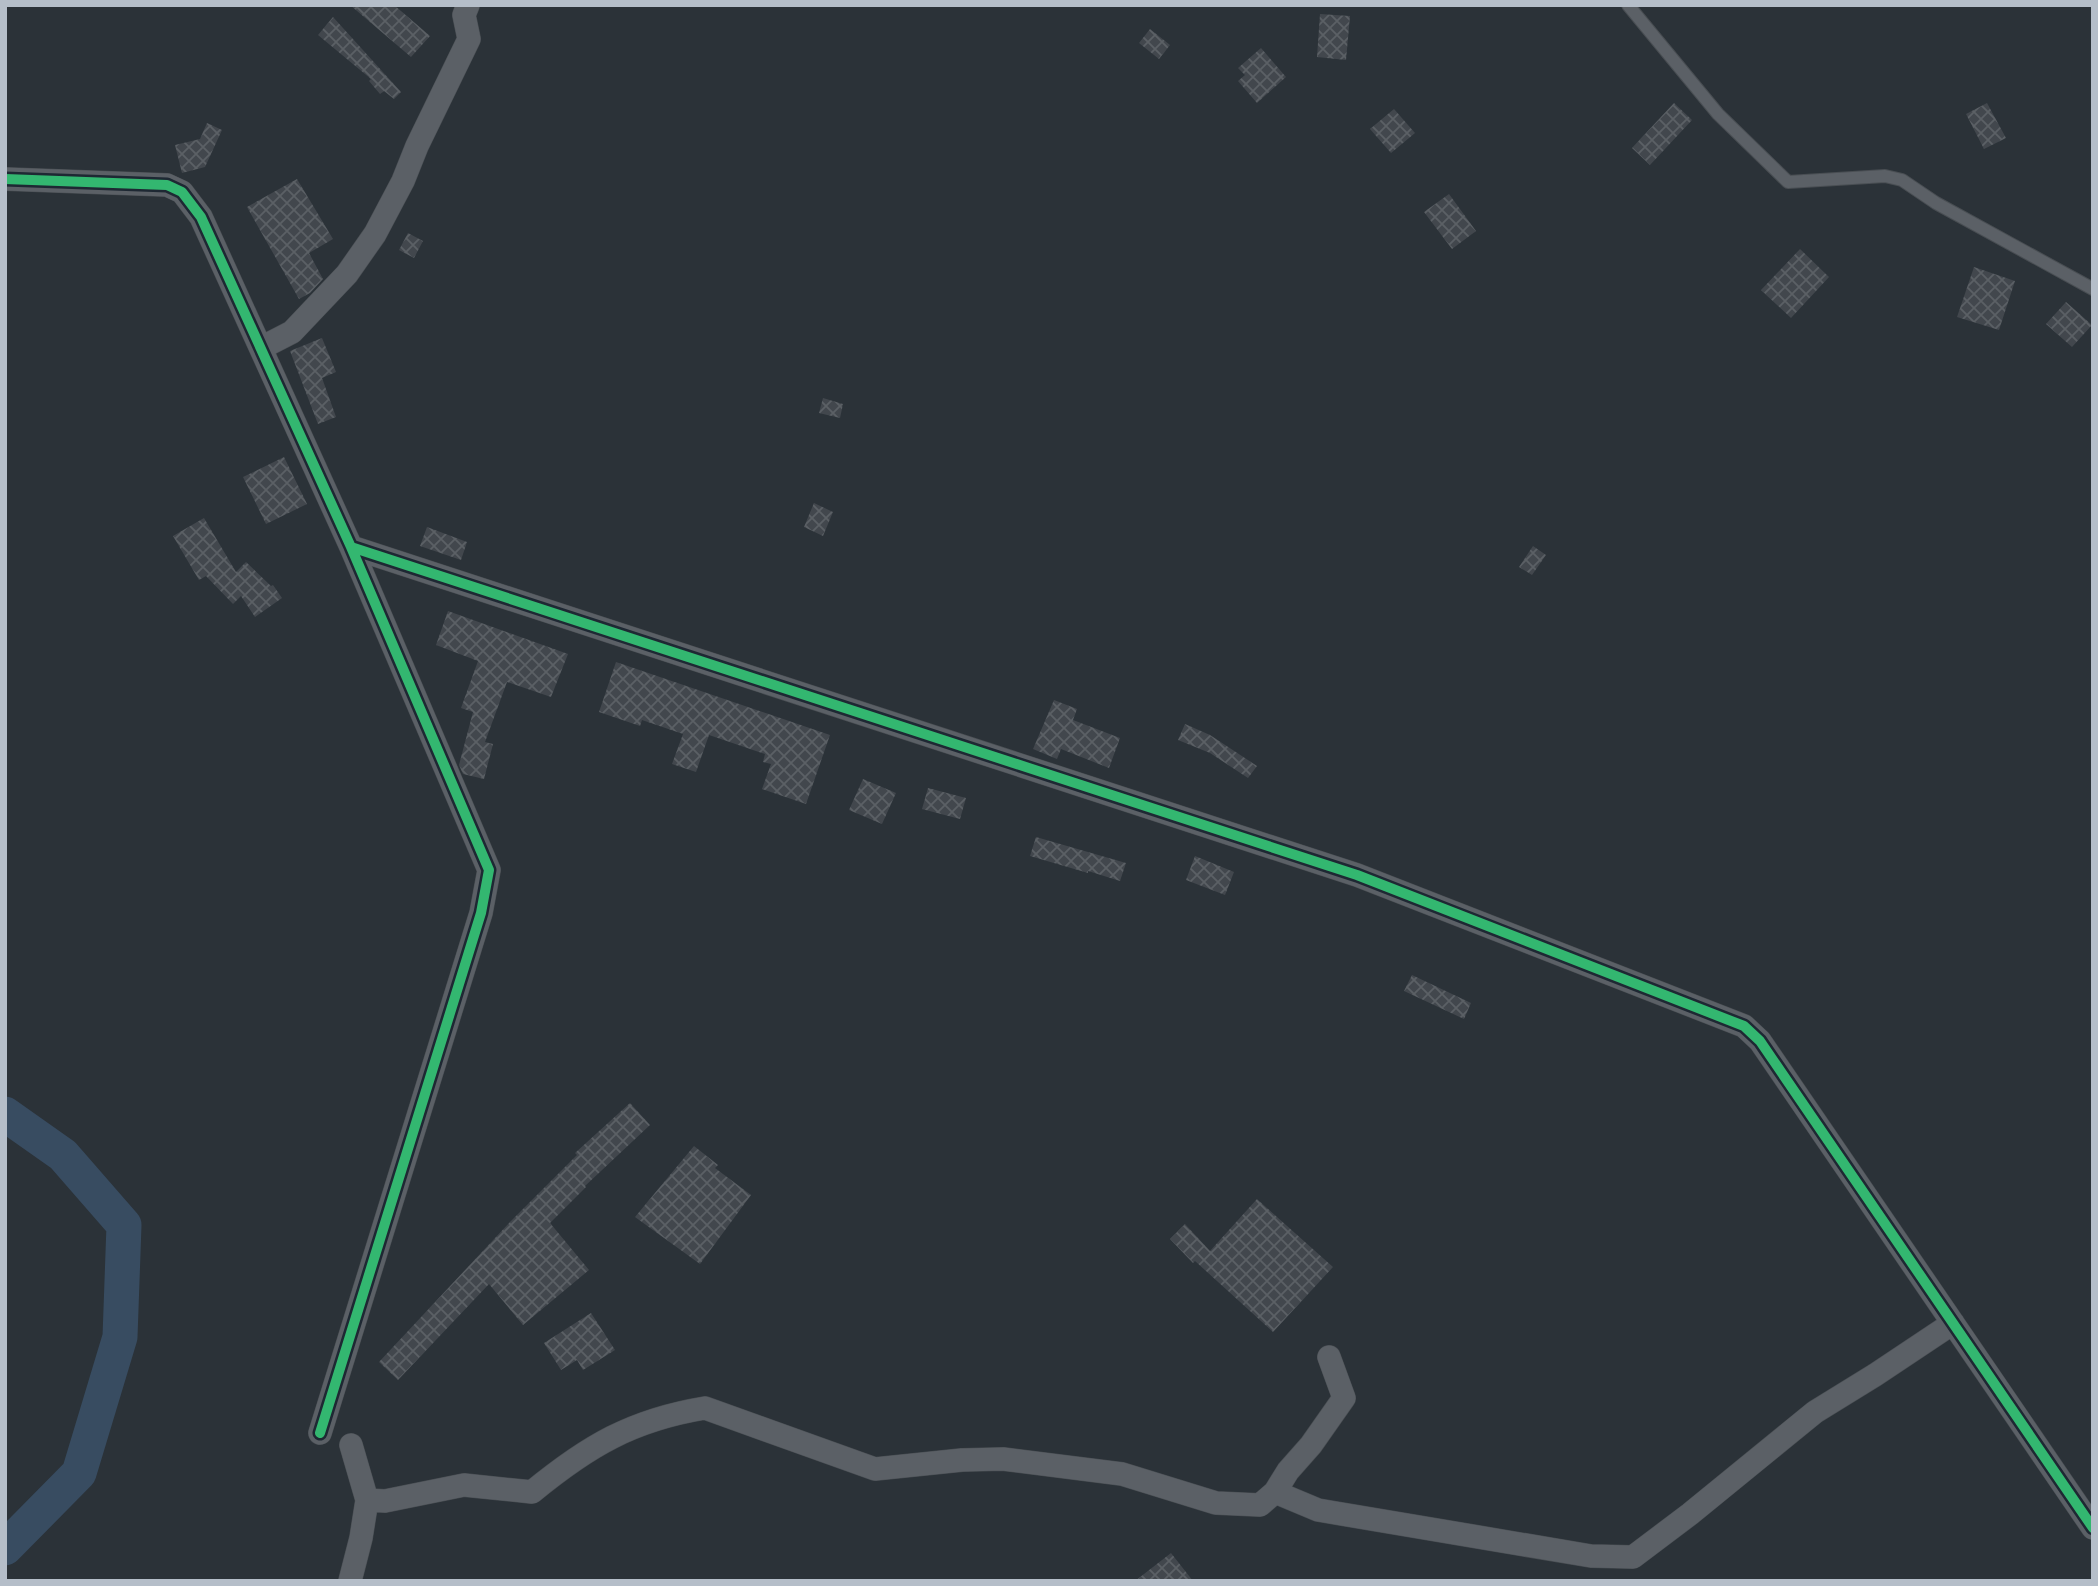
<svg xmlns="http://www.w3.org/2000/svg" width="2098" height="1586" font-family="Raleway,sans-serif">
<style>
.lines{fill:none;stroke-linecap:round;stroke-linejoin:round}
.river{stroke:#384c61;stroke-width:35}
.building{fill:url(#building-cross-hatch)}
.lane-casing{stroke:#494e53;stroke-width:14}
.street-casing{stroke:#494e53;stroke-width:24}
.lane{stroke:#5b6066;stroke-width:12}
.street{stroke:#5b6066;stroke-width:23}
.cycleway-casing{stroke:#1e2833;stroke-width:15}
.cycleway{stroke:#33b770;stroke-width:10}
</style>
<defs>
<pattern id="building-cross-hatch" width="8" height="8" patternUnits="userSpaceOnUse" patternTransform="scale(1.75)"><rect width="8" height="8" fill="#42474d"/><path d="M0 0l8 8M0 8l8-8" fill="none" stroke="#5b6065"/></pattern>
</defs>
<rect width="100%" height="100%" fill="#2b3238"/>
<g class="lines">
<path class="river" d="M5,1114L63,1155L124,1225L120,1337L79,1473L5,1548"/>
</g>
<path class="building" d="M350,5H394L430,36L411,57Z
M1320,14L1350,16L1346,60L1317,57Z
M333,17L401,92L394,99L384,91L380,94L369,81L371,79L318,35Z
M1150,29L1170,45L1159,59L1139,43Z
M1261,48L1286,77L1257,103L1238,81L1245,75L1238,68Z
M1674,103L1692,120L1650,165L1632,148Z
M1987,103L2006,138L1984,149L1966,114Z
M1394,109L1415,133L1391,153L1370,129Z
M207,123L222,130L205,167L182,173L175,145L200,139Z
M297,179L333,239L309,253L323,279L310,293L299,299L247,207Z
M1449,194L1476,231L1452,249L1424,212Z
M408,233L423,241L414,258L399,250Z
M1800,249L1829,277L1791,318L1761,290Z
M1974,267L2015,281L1999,330L1957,317Z
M2066,302L2092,325L2072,347L2046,324Z
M322,338L336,372L322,378L336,417L318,424L290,351Z
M823,398L843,404L840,418L819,413Z
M284,457L307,504L266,524L243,477Z
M814,503L833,512L823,536L804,527Z
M204,518L236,572L246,562L271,586L273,585L282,598L255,617L241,596L233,604L206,576L199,580L173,536Z
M427,527L467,542L461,560L420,546Z
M1533,546L1546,555L1532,575L1519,567Z
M448,611L568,654L551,697L507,682L485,742L493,744L484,779L463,774L459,765L473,712L461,708L478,661L436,645Z
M616,662L830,735L806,804L762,789L771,764L763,762L765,754L709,735L696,772L672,764L683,734L642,720L640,726L599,712Z
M1054,700L1077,709L1073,720L1120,738L1109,768L1061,749L1057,759L1033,749Z
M1185,724L1210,735L1257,766L1248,778L1210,753L1178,740Z
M863,779L896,793L882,824L849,810Z
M928,788L966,798L960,819L922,809Z
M1036,837L1126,863L1120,881L1088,871V873L1030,856Z
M1195,856L1234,872L1225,895L1186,880Z
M1412,975L1471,1003L1464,1019L1404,991Z
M630,1103L650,1125L585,1186L586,1187L550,1223L589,1270L523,1325L489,1284L398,1380L379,1362L510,1222L577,1155L575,1153Z
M694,1146L718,1165L715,1168L751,1195L700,1264L635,1217Z
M1257,1199L1333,1267L1273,1332L1195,1261L1193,1263L1170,1239L1185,1224L1210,1251Z
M591,1313L615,1350L583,1370L577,1360L561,1370L544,1343Z
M1171,1553L1193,1581H1135Z"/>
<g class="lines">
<g class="lane-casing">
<path id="lane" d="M1628,5L1718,114L1788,182L1885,176L1902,180L1936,203L2093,289"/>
</g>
<g class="street-casing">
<path id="street" d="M5,179L167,185L182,192L201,217L351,547L489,870L481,913L320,1433
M261,348L292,332L347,274L375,234L403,181L417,146L469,39L464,15L468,5
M351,547L1357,875L1744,1026L1760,1041L2093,1528
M351,1445L367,1500L385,1501L464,1485L532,1492C588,1446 632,1420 705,1408L875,1469L962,1460L1003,1459L1122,1474L1216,1503L1260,1505L1275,1492L1288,1471L1311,1445L1344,1398L1329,1357
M1275,1492L1318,1510L1591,1556L1633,1557L1690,1514L1815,1412L1875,1375L1953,1323
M350,1581L361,1538L367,1500"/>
</g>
<use href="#lane" class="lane"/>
<use href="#street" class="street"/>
<g class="cycleway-casing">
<path id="cycleway" d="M5,179L167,185L182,192L201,217L351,547L489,870L481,913L320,1433
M351,547L1357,875L1744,1026L1760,1041L2093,1528"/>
</g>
<use href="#cycleway" class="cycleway"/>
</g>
<rect width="2098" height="1586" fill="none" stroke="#b5bec9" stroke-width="14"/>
</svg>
